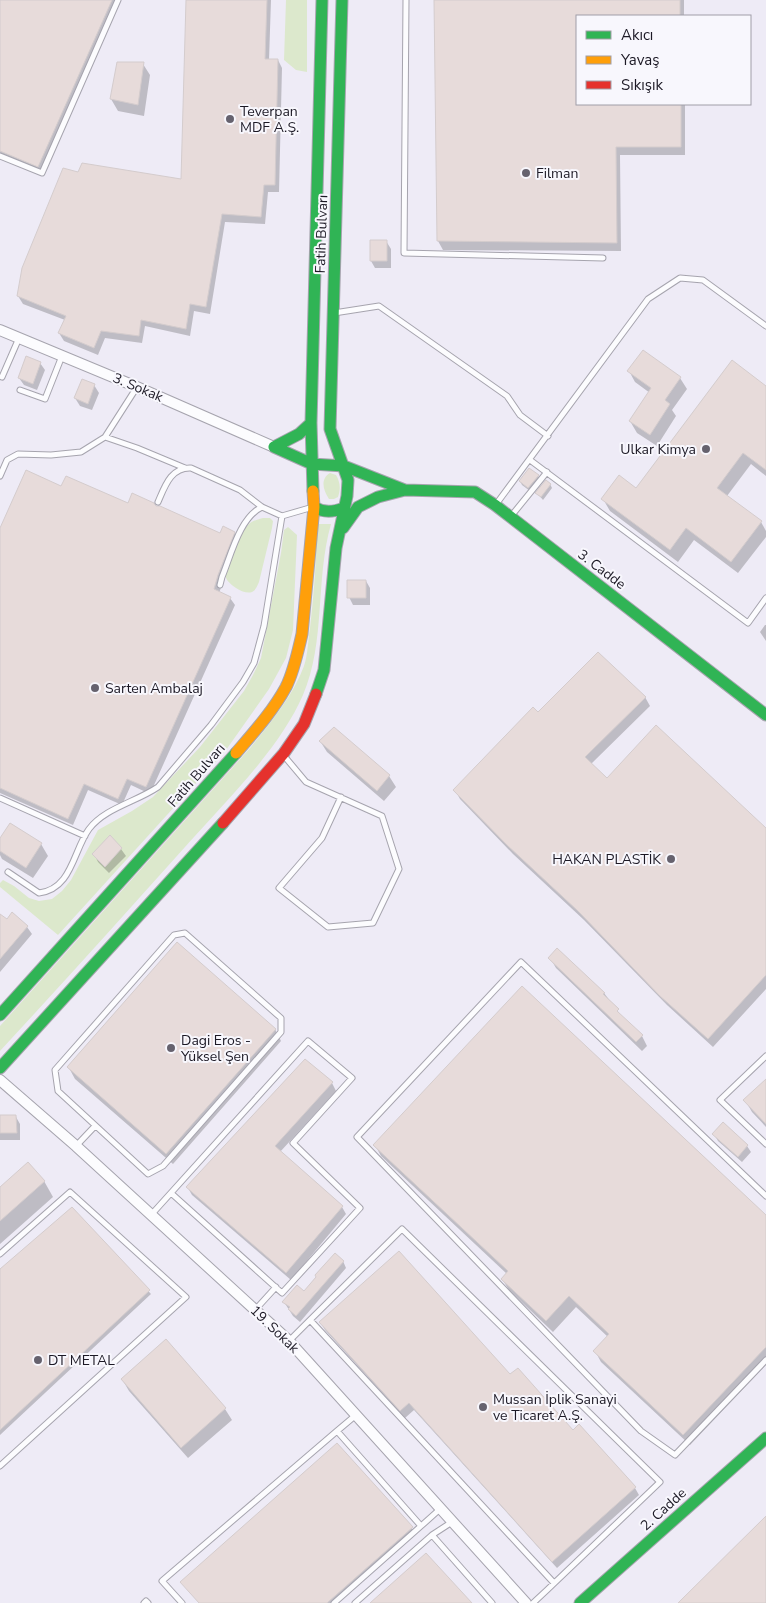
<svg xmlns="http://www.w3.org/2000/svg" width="766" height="1603" font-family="'Nunito Sans',sans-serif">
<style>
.green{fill:#dce8cc}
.shadow{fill:#0003}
.building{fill:#e7dbda;stroke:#d4cccd}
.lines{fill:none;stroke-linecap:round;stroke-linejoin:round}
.lane-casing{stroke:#a6a4ae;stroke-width:7}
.street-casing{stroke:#a6a4ae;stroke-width:12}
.fast-casing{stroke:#a6a4ae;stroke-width:13}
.slow-casing{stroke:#a6a4ae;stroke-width:13}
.jam-casing{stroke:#a6a4ae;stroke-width:13}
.lane{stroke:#fcfcfe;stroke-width:5}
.street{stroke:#fcfcfe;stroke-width:10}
.fast{stroke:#30b455;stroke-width:11}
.slow{stroke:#ff9f0a;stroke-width:11}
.jam{stroke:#e5322d;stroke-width:11}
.poi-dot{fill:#66626e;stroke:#f8f7fd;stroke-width:2}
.labels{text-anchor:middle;stroke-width:4;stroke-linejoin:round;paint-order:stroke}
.poi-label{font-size:14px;fill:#1c1925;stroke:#f8f7fd;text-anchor:start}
.street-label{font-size:14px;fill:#1c1925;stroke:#f8f7fd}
</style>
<rect width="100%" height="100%" fill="#eeebf6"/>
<path class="green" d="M286,0H307V72L296,70L284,60Z
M330,473L336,475C340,482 341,488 338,497L334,499H329C323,490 320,479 330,473Z
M263,518H270L273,521L272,528L259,582C257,586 256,590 252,592C244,595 229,585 226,578C223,569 241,530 249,524C252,521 259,519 263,518Z
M316,524H331C315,580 326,641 303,695C279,750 225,802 185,847C124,915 62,984 0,1051V1026L251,747C271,722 293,696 304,666C308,654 308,640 310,628C314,593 317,559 316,524Z
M288,527L297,535L293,630L286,658L269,689L226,750L58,935L0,887V883L3,880L14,886L29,898L39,901L52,899L62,891L71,880L98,830L132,811L153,797L200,747L244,691L253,675L261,658L281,553L284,530Z"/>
<path class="shadow" d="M0,0H119L42,173L0,155Z
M187,0H271L269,60H278L282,68L279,192H268L265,224L225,222L210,314L194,311L190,336L145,326L142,343L105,338L98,355L64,341L59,333L65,320L23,304L18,296L79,173L182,181Z
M436,0H684V16H577V104H685V155H620L621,251L443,250L438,241Z
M143,64L150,75L144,116L118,111L111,99Z
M386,241L391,249V268H375L371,261Z
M40,363L45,370L37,390L24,385L19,378Z
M629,371L680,378L687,389L672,410L676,416L657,446L637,433L630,421L650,393L635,382Z
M94,385L99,393L92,410L80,406L75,398Z
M766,387V476L751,464L727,496L761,522L766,531V537L738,573L694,540L678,562L610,511L603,499L636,490Z
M538,476L540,479L530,491L522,485L520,481Z
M550,484L552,488L543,500L537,493Z
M62,488L128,505L155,507L221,534L234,533L239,540L219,593L230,598L235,605L150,794L131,785L122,805L88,790L73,825L0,793V531Z
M366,581L370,588V605H353L349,597Z
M765,625H766V641L760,632Z
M645,697L650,706L591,764L607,780L766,830V989L713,1047L667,1005L584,920L513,854L460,799L455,790L538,714Z
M334,729L389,776L396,787L384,801L327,752L320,741Z
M0,840L41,844L48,856L33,878L2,859L0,855Z
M121,849L126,856L109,873L98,862L94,854Z
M0,915L7,921L27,927L32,934L0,972Z
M550,958L604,993L622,1017L642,1036L647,1046L642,1051L556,968Z
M275,1029L281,1041L173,1164L75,1079L69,1068Z
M766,1080V1127L752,1112L745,1100Z
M332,1083L336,1091L280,1152L342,1207L346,1214L291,1280L192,1195L188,1188Z
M0,1117H16L20,1124V1140H0Z
M714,1134L747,1146L751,1152L742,1162L718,1141Z
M375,1145L766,1216V1365L690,1445L601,1362L595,1351L608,1337L576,1307L553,1332L509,1290L502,1279L507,1274L381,1156Z
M44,1181L53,1197L0,1244V1189Z
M72,1209L151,1294L0,1435V1270Z
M343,1261L346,1268L300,1322L293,1316L284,1302L304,1292Z
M321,1323L510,1376L573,1431L635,1488L639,1495L557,1568L414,1410L405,1418L325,1330Z
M166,1341L225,1409L232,1420L188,1458L129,1391L122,1379Z
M337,1444L414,1531L331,1603H199Z"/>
<path class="building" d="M0,0H112L38,167L0,151Z
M186,0H267L265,59H278L275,185H264L261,217L222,214L206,307L190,304L186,329L141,320L139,336L101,331L94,348L58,333L66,316L17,296L22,268L63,168L78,172L82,163L181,179Z
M434,0H680V16H577V104H681V147H616L617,243L437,241Z
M117,62H144L138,105L110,99Z
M370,240H387V261H370Z
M643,350L681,377L665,400L670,404L650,435L629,421L651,388L627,371Z
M26,356L41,362L33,384L18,378Z
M732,360L766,386V470L743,453L717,488L762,521L731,562L686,528L670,550L601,499L619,475L636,488Z
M82,379L95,384L88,404L74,398Z
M529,468L539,475L528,488L519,481Z
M26,470L61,486L66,476L128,503L132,493L154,503L156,506H160L220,533L223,526L235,532L218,575L214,589L231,597L146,787L127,779L118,799L84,784L68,819L0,788V528Z
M546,480L551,484L541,497L535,493Z
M347,580H366V598H347Z
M598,652L646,697L585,757L607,778L656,725L766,828V975L708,1039L660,996L578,911L507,845L453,790L533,707L538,712Z
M334,727L390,775L377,791L319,741Z
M10,823L42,843L26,868L0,851V838Z
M110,835L122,848L105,867L92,854Z
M12,912L28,926L0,959V914L7,919Z
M177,942L276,1029L166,1154L67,1067Z
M557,948L605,993L603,994L619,1009L617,1011L643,1035L636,1042L548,958Z
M522,986L766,1215V1347L683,1435L593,1351L609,1334L569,1296L546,1321L501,1279L508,1271L373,1145Z
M305,1059L333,1082L275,1146L343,1206L286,1273L186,1187Z
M766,1079V1124L743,1100Z
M0,1115H16L17,1133H0Z
M723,1122L748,1145L738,1157L712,1134Z
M28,1162L45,1181L0,1221V1187Z
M72,1207L150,1290L0,1430V1269Z
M399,1251L510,1374L518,1368L573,1430L579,1424L636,1487L552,1562L409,1403L400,1411L319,1322Z
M335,1253L344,1261L296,1316L288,1309L290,1307L282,1302L297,1285L304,1291L316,1277L315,1275Z
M166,1339L226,1408L181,1448L121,1379Z
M337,1443L413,1527L327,1603H199L180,1582Z
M766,1516V1603H678Z
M426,1553L472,1603H370Z"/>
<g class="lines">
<g class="lane-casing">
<path id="lane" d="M406,0L404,253L603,258
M0,156L42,173L118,0
M334,313L379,306L507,396L520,415L548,436
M2,377L19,338
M20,390L45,399L62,356
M105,437L137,387
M530,460L748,623L766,598
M0,476L7,460L18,454L51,455L81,452L105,437L137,448L185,468
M158,502C165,486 171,467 191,468L240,490L262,507L282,516L313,507
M497,503L648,299L680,278L703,280L766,326
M512,515L547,472
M220,585L222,577C231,555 240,517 262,507
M285,757L306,782L382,816L399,869L373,923L328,927L279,888L322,838L341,797
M0,798L85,836
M8,872L39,893C72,889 73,851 89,829C105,808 136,802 158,787L211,725L243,682L254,663L264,626L282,516
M185,933L281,1018V1032L163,1166L148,1174L58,1091L55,1070L174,935Z
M766,1056L720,1100L766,1144
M76,1146L95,1126
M766,1196L521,962L357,1137L641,1431L675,1455L766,1360
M151,1215L308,1041L352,1078L293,1143L360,1208L282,1293L171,1193
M0,1254L70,1192L186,1297L0,1466
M255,1310L276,1287
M289,1341L310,1320
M337,1431L356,1415
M421,1526L440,1509
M432,1535L452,1522
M144,1603L146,1601L148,1603
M182,1603L162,1581L337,1431L421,1526L334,1603
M355,1603L432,1535L492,1603
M533,1603L547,1590L660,1482L402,1229L310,1320L554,1583"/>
</g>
<g class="street-casing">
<path id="street" d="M0,330L137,387L274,447
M0,1080L76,1146L289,1341L526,1603"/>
</g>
<g class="fast-casing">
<path id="fast" d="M274,447L312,464L344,466L405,490
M274,447L299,434L311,423
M313,491L311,423L322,0
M314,507C324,513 333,512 344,508
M343,528L358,507L378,497L405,490L475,492L495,505L766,715
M316,694L324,670L336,548L347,496L348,480L330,429L342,0
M0,1015L236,753
M0,1068L223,823
M580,1603L766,1438"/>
</g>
<g class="slow-casing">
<path id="slow" d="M236,753C254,732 273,711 286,687C294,671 298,651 302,634L314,507L313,491"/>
</g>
<g class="jam-casing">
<path id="jam" d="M223,823L284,753L304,724L316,694"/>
</g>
<use href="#lane" class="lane"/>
<use href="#street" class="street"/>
<use href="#fast" class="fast"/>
<use href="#slow" class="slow"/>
<use href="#jam" class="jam"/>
</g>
<g class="poi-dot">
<circle cx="230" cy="119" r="5"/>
<circle cx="526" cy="173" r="5"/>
<circle cx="706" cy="449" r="5"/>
<circle cx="95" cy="688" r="5"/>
<circle cx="671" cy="859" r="5"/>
<circle cx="171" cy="1048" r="5"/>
<circle cx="38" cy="1360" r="5"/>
<circle cx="483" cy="1407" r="5"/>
</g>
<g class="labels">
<g class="poi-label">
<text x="240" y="116">Teverpan<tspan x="240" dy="16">MDF A.Ş.</tspan></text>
<text x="536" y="178">Filman</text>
<text x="696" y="454" text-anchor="end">Ulkar Kimya</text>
<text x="105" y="693">Sarten Ambalaj</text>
<text x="661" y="864" text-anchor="end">HAKAN PLASTİK</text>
<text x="181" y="1045">Dagi Eros -<tspan x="181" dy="16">Yüksel Şen</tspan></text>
<text x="48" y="1365">DT METAL</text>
<text x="493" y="1404">Mussan İplik Sanayi<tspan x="493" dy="16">ve Ticaret A.Ş.</tspan></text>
</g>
<g class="street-label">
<text transform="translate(321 234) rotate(-88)" y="5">Fatih Bulvarı</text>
<text transform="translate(138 387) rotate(23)" y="5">3. Sokak</text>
<text transform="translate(602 569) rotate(37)" y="5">3. Cadde</text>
<text transform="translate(196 775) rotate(-49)" y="5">Fatih Bulvarı</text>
<text transform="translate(275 1329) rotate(44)" y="5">19. Sokak</text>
<text transform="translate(663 1509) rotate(-42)" y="5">2. Cadde</text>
</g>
</g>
<rect x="576" y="15" width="175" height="90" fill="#f8f7fd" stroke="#a09ea7"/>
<rect x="586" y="31" width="25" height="8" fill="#30b455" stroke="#a09ea7"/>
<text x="621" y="40" font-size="15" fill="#1c1925">Akıcı</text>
<rect x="586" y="56" width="25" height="8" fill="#ff9f0a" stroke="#a09ea7"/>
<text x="621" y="65" font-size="15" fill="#1c1925">Yavaş</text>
<rect x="586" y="81" width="25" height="8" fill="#e5322d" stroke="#a09ea7"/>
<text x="621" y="90" font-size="15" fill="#1c1925">Sıkışık</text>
</svg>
